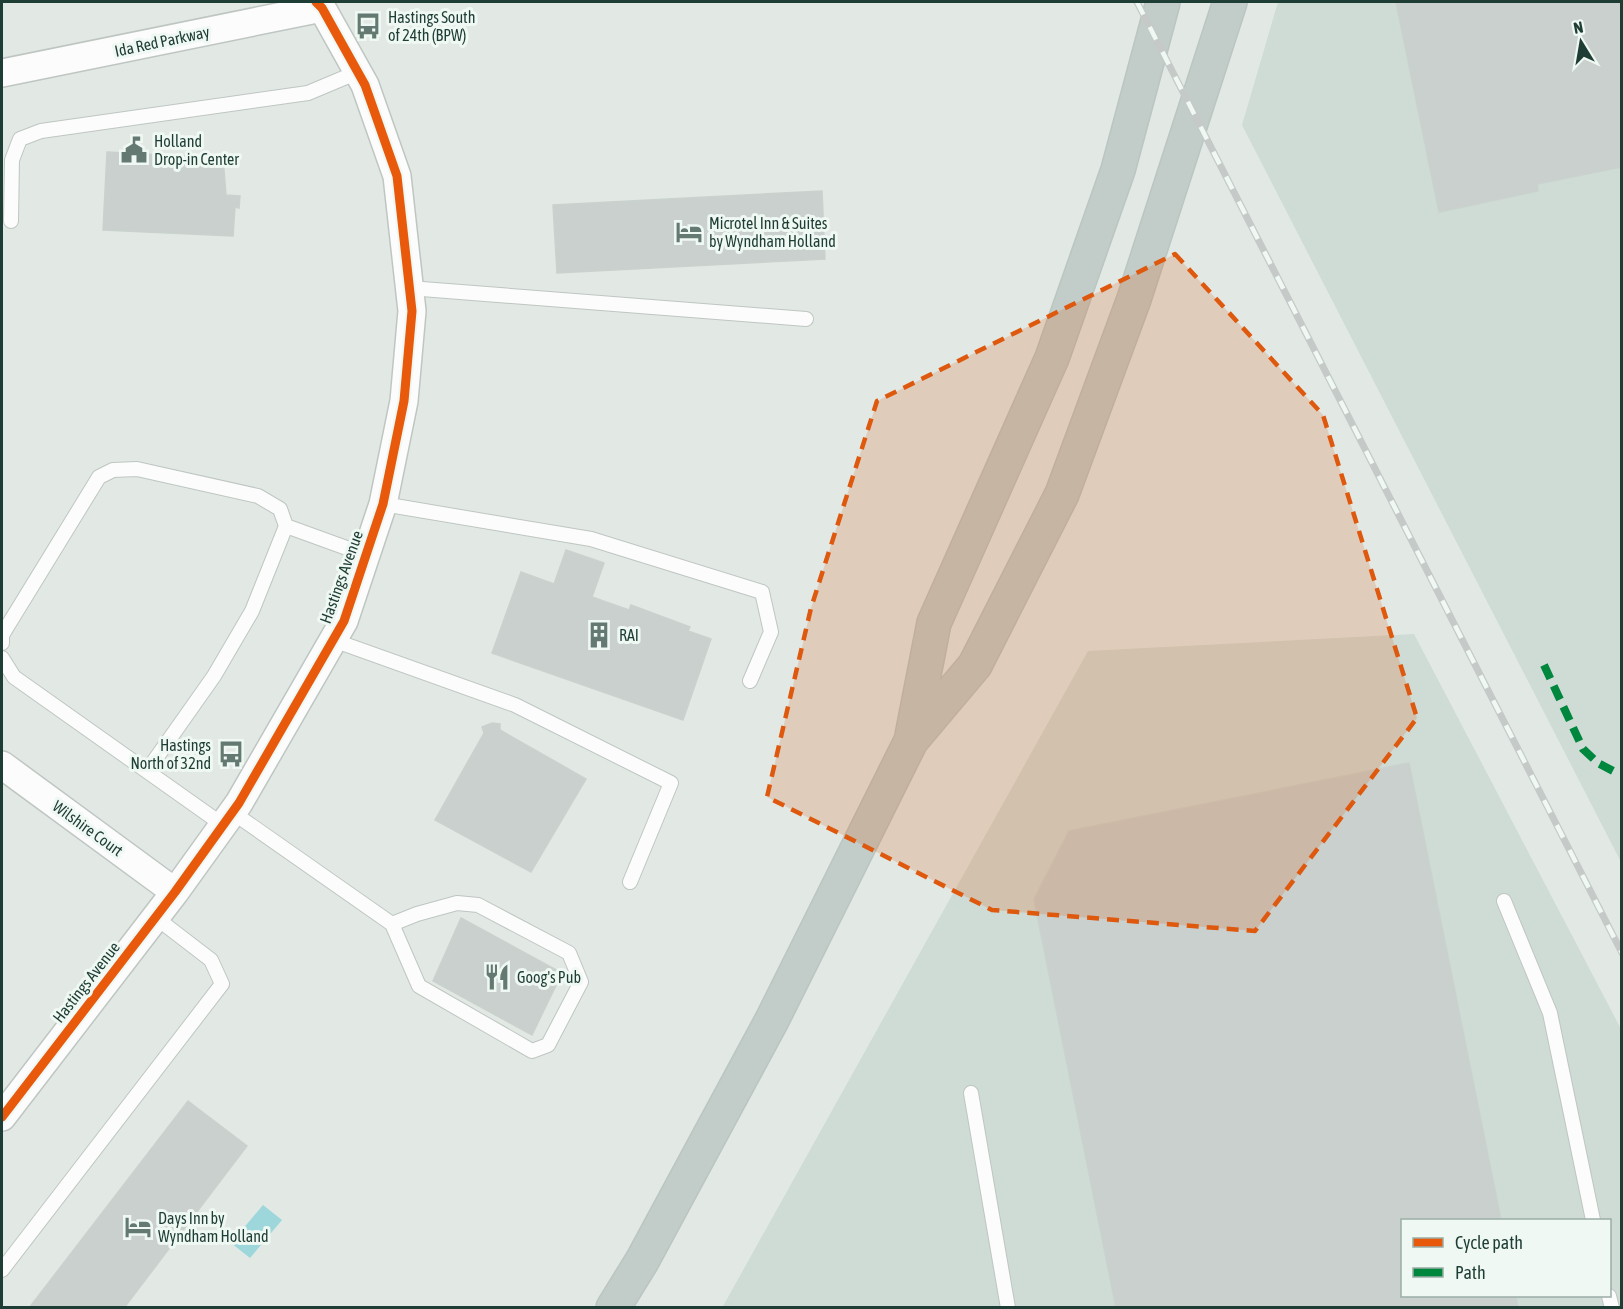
<svg xmlns="http://www.w3.org/2000/svg" width="1623" height="1309" font-family="'Asap Condensed',sans-serif">
<style>
.built{fill:#cfdbd5;fill-rule:evenodd}
.water{fill:#9dd6db}
.building{fill:#c9d0cd;stroke:#cad2ce;stroke-width:1.5}
.lines{fill:none;stroke-linecap:round;stroke-linejoin:round}
.service-casing{stroke:#bfc6c2;stroke-width:16}
.minor-casing{stroke:#bfc6c2;stroke-width:30}
.trunk-casing{stroke:#bbc5c1;stroke-width:36}
.service{stroke:#fbfcfb;stroke-width:14}
.minor{stroke:#fbfcfb;stroke-width:27}
.trunk{stroke:#c2ccc9;stroke-width:33}
.rail-casing{stroke:#c5cac8;stroke-width:7}
.rail{stroke:#eff8f3;stroke-width:4.5;stroke-dasharray:14;stroke-linecap:butt}
.quiet{stroke:#00873e;stroke-width:8;stroke-dasharray:15 8;stroke-linecap:butt}
.cycleway-casing{stroke:#eff8f3;stroke-width:13}
.cycleway{stroke:#e8590c;stroke-width:9}
.marked{fill:#de580e;fill-opacity:0.2;stroke:#de580e;stroke-width:4.5;stroke-dasharray:12 8;stroke-linejoin:round}
.labels{text-anchor:middle;stroke-width:6;stroke-linejoin:round;paint-order:stroke}
.poi-label{font-size:16px;fill:#1e3d34;stroke:#eff8f3;text-anchor:start}
.street-label{font-size:16px;fill:#1e3d34;stroke:#eff8f3}
</style>
<rect width="100%" height="100%" fill="#e2e9e5"/>
<path class="built" d="M1278,2H1621V862L1242,125Z
M1414,634L1621,1029V1307L722,1308L1088,651ZM1402,1220H1610V1296H1402Z"/>
<path class="water" d="M263,1205L282,1220L250,1258L231,1243Z"/>
<path class="building" d="M1396,2H1622V167L1537,184L1538,191L1439,212Z
M107,152L223,158L226,195L240,196L239,208L235,207L233,236L103,230Z
M822,191L825,259L557,273L553,205Z
M566,550L604,563L592,597L629,610L631,605L690,627L688,631L711,639L683,720L492,653L521,572L554,584Z
M492,723L500,724V730L586,779L531,872L435,820L484,733L482,727Z
M1409,763L1501,1220H1402V1296H1516L1518,1308H1116L1034,899L1069,831Z
M461,918L562,973L532,1035L433,981Z
M188,1101L247,1146L124,1308H29Z"/>
<g class="lines">
<g class="service-casing">
<path id="service" d="M11,221L12,160L20,139L41,131L308,93L358,72
M409,288L806,319
M383,504L591,539L762,592L771,632L750,681
M333,640L515,705L671,783L630,882
M2,643V635L99,477L113,470L137,469L258,496L280,509L286,526L366,555
M2,658L14,677L223,825
M147,771L214,676L252,611L286,526
M232,812L392,924L419,986L532,1051L548,1045L581,982L569,953L478,905L457,903L417,914L392,924
M1504,901L1550,1013L1593,1220
M971,1093L1008,1308
M2,1270L222,984L211,960L155,917
M1609,1296L1612,1308"/>
</g>
<g class="minor-casing">
<path id="minor" d="M2,73L322,8
M2,765L175,892
M2,1117L175,892L239,803L344,621L383,504L404,401L412,311L397,176L365,85L322,8L316,2"/>
</g>
<g class="trunk-casing">
<path id="trunk" d="M912,736L934,623L1052,358L1118,170L1163,2
M613,1308L642,1261L772,1020L911,741L975,665L1062,494L1134,299L1230,2"/>
</g>
<use href="#service" class="service"/>
<use href="#minor" class="minor"/>
<use href="#trunk" class="trunk"/>
<g class="rail-casing">
<path id="rail" d="M1137,2L1622,953"/>
</g>
<use href="#rail" class="rail"/>
<path class="quiet" d="M1544,665L1583,749L1598,763L1615,772"/>
<g class="cycleway-casing">
<path id="cycleway" d="M2,1117L175,892L239,803L344,621L383,504L404,401L412,311L397,176L365,85L322,8L316,2"/>
</g>
<use href="#cycleway" class="cycleway"/>
</g>
<path class="marked" d="M1175,254L1323,415L1417,718L1255,931L992,910L767,797L811,608L877,401Z"/>
<defs>
<g id="bus-bare" transform="scale(2.07)"><path d="M-5-6H5V4H4V6H2V4H-2V6H-4V4H-5ZM-3.5-4V0h7V-4ZM-3.5 1.2v1.5H-2V1.2ZM2 1.2v1.5H3.5V1.2Z" fill="#637972" stroke="#eff8f3" stroke-width="2.5" paint-order="stroke"/></g>
<g id="civic-bare" transform="scale(2.07)"><path d="M-.6-6.5H3V-4.5H.6V-3L4-1V1h2V6H-6V1h2V-1L-.6-3ZM-1.2 2.5V6h2.4V2.5Z" fill="#637972" stroke="#eff8f3" stroke-width="2.5" paint-order="stroke"/></g>
<g id="hotel-bare" transform="scale(2.07)"><path d="M-6-4.5h1.5V1H6V5H4.5V3h-9V5H-6ZM-4 0a1.8 1.8 0 1 1 3.6 0ZM.5 0V-2.5h3Q6-2.5 6 0Z" fill="#637972" stroke="#eff8f3" stroke-width="2.5" paint-order="stroke"/></g>
<g id="building-bare" transform="scale(2.07)"><path d="M-4-6H4V6H1V3H-1V6H-4ZM-2.5-4.3h1.7v1.8h-1.7ZM.8-4.3h1.7v1.8H.8ZM-2.5-1h1.7V.8h-1.7ZM.8-1h1.7V.8H.8Z" fill="#637972" stroke="#eff8f3" stroke-width="2.5" paint-order="stroke"/></g>
<g id="restaurant-bare" transform="scale(2.07)"><path d="M-5-6h1v4h1v-4h1v4h1v-4h1v5L-1.5 .5V6h-2V.5L-5-1ZM5-6V6H3V1.5H1.5Q1.5-4 5-6Z" fill="#637972" stroke="#eff8f3" stroke-width="2.5" paint-order="stroke"/></g>
</defs>
<g fill-rule="evenodd">
<use href="#bus-bare" x="368" y="26"/>
<use href="#civic-bare" x="134" y="150"/>
<use href="#hotel-bare" x="689" y="232"/>
<use href="#building-bare" x="599" y="635"/>
<use href="#bus-bare" x="231" y="754"/>
<use href="#restaurant-bare" x="497" y="977"/>
<use href="#hotel-bare" x="138" y="1227"/>
</g>
<g class="labels">
<g class="poi-label">
<text x="388" y="23">Hastings South<tspan x="388" dy="18">of 24th (BPW)</tspan></text>
<text x="154" y="147">Holland<tspan x="154" dy="18">Drop-in Center</tspan></text>
<text x="709" y="229">Microtel Inn &amp; Suites<tspan x="709" dy="18">by Wyndham Holland</tspan></text>
<text x="619" y="641">RAI</text>
<text x="211" y="751" text-anchor="end">Hastings<tspan x="211" dy="18">North of 32nd</tspan></text>
<text x="517" y="983">Goog's Pub</text>
<text x="158" y="1224">Days Inn by<tspan x="158" dy="18">Wyndham Holland</tspan></text>
</g>
<g class="street-label">
<text transform="translate(162 41) rotate(-12)" y="6">Ida Red Parkway</text>
<text transform="translate(341 577) rotate(-70)" y="6">Hastings Avenue</text>
<text transform="translate(88 828) rotate(36)" y="6">Wilshire Court</text>
<text transform="translate(86 982) rotate(-52)" y="6">Hastings Avenue</text>
</g>
</g>
<rect width="1623" height="1309" fill="none" stroke="#1e3d34" stroke-width="6"/>
<rect x="1401" y="1219" width="210" height="78" fill="#eff8f3" stroke="#9bada7" stroke-width="1.5"/>
<rect x="1413" y="1238" width="30" height="9" fill="#e8590c" stroke="#9bada7" stroke-width="1.5"/>
<text x="1455" y="1249" font-size="18" fill="#1e3d34">Cycle path</text>
<rect x="1413" y="1268" width="30" height="9" fill="#00873e" stroke="#9bada7" stroke-width="1.5"/>
<text x="1455" y="1279" font-size="18" fill="#1e3d34">Path</text>
<g transform="translate(1581 42) rotate(349)" stroke="#eff8f3" stroke-width="4.5" paint-order="stroke">
<path d="M0-4.5L10 22L0 15L-10 22Z" fill="#1e3d34"/>
<text y="-9" font-size="16" font-weight="bold" text-anchor="middle" fill="#1e3d34">N</text>
</g>
</svg>
